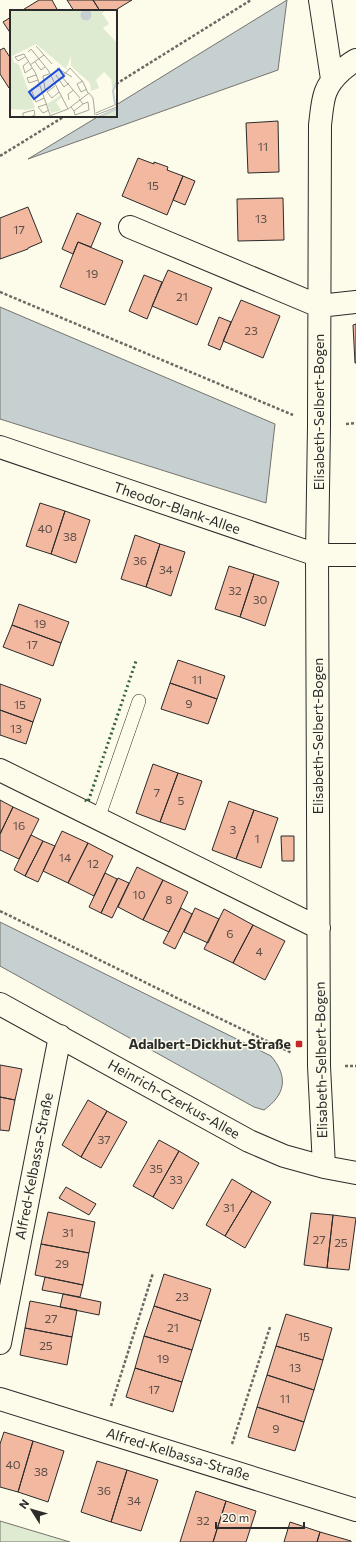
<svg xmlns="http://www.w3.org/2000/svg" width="356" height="1542" font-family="Commissioner,sans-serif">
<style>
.green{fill:#deebd1;stroke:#74746e}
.water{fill:#c7d0d0;stroke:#74746e}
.building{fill:#f2b8a0;stroke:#2b2b2b}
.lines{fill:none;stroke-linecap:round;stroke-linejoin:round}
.lane-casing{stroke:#2b2b2b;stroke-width:14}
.street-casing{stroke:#2b2b2b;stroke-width:24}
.path{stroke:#6a6964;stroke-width:2.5;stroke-dasharray:3 2;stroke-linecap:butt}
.lane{stroke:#fdfbea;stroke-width:13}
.street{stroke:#fdfbea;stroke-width:22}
.hedge{stroke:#34623c;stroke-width:3;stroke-dasharray:2 3;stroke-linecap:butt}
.poi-dot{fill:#c62828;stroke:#fdfbea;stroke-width:1.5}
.labels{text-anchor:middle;stroke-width:3;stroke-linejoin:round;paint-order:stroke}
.number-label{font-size:12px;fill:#5d4e48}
.street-label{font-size:14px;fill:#2b2b2b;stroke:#fdfbea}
.poi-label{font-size:14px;font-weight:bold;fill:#2b2b2b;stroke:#fdfbea;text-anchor:end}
.inset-river{fill:none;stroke:#c7d0d0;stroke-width:2}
.inset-road{fill:none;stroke:#a9a89e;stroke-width:1}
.view{fill:#1d4ed8;fill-opacity:0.15;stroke:#1d4ed8;stroke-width:2}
.inset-edge{fill:none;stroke:#2b2b2b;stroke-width:2}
</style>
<rect width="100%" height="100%" fill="#fdfbea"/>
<path class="green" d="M0,1521L70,1542H0Z"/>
<path class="water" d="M287,0L278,70L28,159L99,116H116V105Z
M0,307L275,424L266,503L0,419Z
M0,922L271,1056C289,1077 285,1095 264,1110L254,1107L0,966Z"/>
<path class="building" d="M39,0H52L58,11H21Z
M67,0H93L100,11H74Z
M93,0H132L114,11H100Z
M11,17V34L3,22Z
M4,48L11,59V87L9,88L0,74V50Z
M278,121L279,172L248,173L246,123Z
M138,158L154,164V162L168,167L167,170L183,176L167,215L122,196Z
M183,176L195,181L185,205L173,200Z
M283,198L284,240L238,241L237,199Z
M28,207L42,242L28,248V249L0,259V218Z
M77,213L101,223L91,247L78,242L73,254L62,249Z
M78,242L123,261L105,305L60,287Z
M168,270L212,288L197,325L152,306Z
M144,275L162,282L147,319L129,311Z
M241,300L280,316L263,358L223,341Z
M219,317L231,322L220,350L208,345Z
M356,324V363H355L353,325Z
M40,503L65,511L51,554L26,546Z
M65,511L90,520L76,563L51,554Z
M135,535L160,544L146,587L121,579Z
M160,544L185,552L171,596L146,587Z
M229,566L254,574L240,617L215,609Z
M254,574L279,582L265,626L240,617Z
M19,604L69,622L61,643L12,625Z
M12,625L61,643L53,666L3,647Z
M178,660L225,676L217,699L170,683Z
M170,683L217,699L208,724L161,709Z
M0,684L41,699L33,722L0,710Z
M0,710L33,722L26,744L0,735Z
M153,764L178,773L160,822L136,813Z
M178,773L202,781L185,830L160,822Z
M0,800L13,807L0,834Z
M229,801L254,810L236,859L212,850Z
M13,807L39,819L19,859L0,850V834Z
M254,810L278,818L261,868L236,859Z
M62,831L88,843L68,883L43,871Z
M31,835L43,841L25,876L14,870Z
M281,836H294V861H282Z
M43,841L55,846L38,882L25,876Z
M88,843L113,856L94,896L68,883Z
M137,867L163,880L143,920L118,907Z
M105,873L117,879L101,913L89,907Z
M118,878L129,883L112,918L101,913Z
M163,880L188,892L169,932L143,920Z
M181,908L192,914L175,949L163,943Z
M195,908L219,919L208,943L184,932Z
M224,909L253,925L233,963L204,949Z
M253,925L285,941L265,980L233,963Z
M0,1065L22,1069L15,1100L0,1097Z
M0,1097L15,1100L9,1131L0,1130Z
M88,1100L107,1111L81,1157L62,1145Z
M107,1111L127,1122L101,1168L81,1157Z
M159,1140L179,1151L153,1197L133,1186Z
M179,1151L199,1163L173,1209L153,1197Z
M232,1179L252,1191L225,1236L206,1225Z
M66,1187L96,1204L89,1215L59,1198Z
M252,1191L271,1202L245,1248L225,1236Z
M48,1212L95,1222L89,1253L41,1244Z
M311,1213L333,1215L327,1268L304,1265Z
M333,1215L356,1218L349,1270L327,1268Z
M41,1244L89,1253L83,1285L35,1275Z
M164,1274L211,1289L201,1321L154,1306Z
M45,1277L83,1285L80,1297L42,1290Z
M63,1294L101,1302L99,1315L60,1307Z
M30,1301L77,1310L72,1337L25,1328Z
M154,1306L201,1321L192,1350L144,1336Z
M286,1314L332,1328L323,1360L276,1346Z
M25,1328L72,1337L67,1365L20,1355Z
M144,1336L192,1350L182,1382L135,1368Z
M276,1346L323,1360L314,1390L267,1375Z
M135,1368L182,1382L173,1412L126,1397Z
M267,1375L314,1390L304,1422L257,1407Z
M257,1407L304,1422L295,1451L248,1437Z
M4,1432L33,1441L18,1492L0,1487V1444Z
M33,1441L64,1451L48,1502L18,1492Z
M97,1461L127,1470L111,1522L81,1512Z
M127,1470L158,1480L141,1531L111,1522Z
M196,1491L226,1501L213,1542H180Z
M226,1501L256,1511L246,1542H213Z
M290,1522L320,1532L317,1542H284Z
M320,1532L351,1541V1542H317Z"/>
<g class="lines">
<g class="lane-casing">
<path id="lane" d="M98,819L139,701"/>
</g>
<g class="street-casing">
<path id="street" d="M320,0L332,79
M130,227L319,306L356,302
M0,447L317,555H356
M0,770L319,928
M0,1004L249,1141L284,1156L324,1167L356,1173
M324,1167L319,1066L317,555L319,426L320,125C323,101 322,88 341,71C346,67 350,63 356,60
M0,1343L60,1036
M0,1399L356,1510"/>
</g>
<path class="path" d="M116,84L251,0
M0,156L65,116
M0,292L293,415
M346,424L356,423
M0,911L183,1001L292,1053
M345,1066H356
M111,1406L153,1273
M232,1444L270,1327"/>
<use href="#lane" class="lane"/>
<use href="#street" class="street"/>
<path class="hedge" d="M85,800L88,802L136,661"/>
</g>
<rect class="poi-dot" x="295" y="1040" width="8" height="8" rx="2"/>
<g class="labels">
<g class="number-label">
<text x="263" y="151">11</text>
<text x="153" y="190">15</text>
<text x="261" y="223">13</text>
<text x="19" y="234">17</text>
<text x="92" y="278">19</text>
<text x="182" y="301">21</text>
<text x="251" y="335">23</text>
<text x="45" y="533">40</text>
<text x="70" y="541">38</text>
<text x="140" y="565">36</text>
<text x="166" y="574">34</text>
<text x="235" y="595">32</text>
<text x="260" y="604">30</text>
<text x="40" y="628">19</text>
<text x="32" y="649">17</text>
<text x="197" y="684">11</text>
<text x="189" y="708">9</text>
<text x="20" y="709">15</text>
<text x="16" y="733">13</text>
<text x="157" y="797">7</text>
<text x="181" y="805">5</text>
<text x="19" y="830">16</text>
<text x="233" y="834">3</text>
<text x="257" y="843">1</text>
<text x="65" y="862">14</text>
<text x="93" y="868">12</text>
<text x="139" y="899">10</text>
<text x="169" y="904">8</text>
<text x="230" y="938">6</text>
<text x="259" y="956">4</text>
<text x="104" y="1144">37</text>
<text x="156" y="1173">35</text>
<text x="176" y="1184">33</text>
<text x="229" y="1212">31</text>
<text x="68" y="1237">31</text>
<text x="319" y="1244">27</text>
<text x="341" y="1247">25</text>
<text x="62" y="1268">29</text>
<text x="182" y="1301">23</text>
<text x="51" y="1323">27</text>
<text x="173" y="1332">21</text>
<text x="304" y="1341">15</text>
<text x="46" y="1350">25</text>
<text x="163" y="1363">19</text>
<text x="295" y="1372">13</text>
<text x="154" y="1394">17</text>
<text x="285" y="1403">11</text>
<text x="276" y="1433">9</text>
<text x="13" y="1469">40</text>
<text x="41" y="1476">38</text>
<text x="104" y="1495">36</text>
<text x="134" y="1505">34</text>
<text x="203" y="1525">32</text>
</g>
<g class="street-label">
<text transform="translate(319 412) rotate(-90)" y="5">Elisabeth-Selbert-Bogen</text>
<text transform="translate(177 508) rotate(19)" y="5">Theodor-Blank-Allee</text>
<text transform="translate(318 736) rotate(-90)" y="5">Elisabeth-Selbert-Bogen</text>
<text transform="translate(321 1060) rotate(-91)" y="5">Elisabeth-Selbert-Bogen</text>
<text transform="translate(174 1099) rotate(29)" y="5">Heinrich-Czerkus-Allee</text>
<text transform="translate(34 1166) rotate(-79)" y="5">Alfred-Kelbassa-Straße</text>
<text transform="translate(178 1454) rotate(17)" y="5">Alfred-Kelbassa-Straße</text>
</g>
<g class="poi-label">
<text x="291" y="1049">Adalbert-Dickhut-Straße</text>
</g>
</g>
<g transform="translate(10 10)">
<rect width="107" height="107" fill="#fdfbea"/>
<path d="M0,0H73L71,2L75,11L82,6L79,0H96L92,3L99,14L93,18L106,32L107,39V72L103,81L101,69L94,62L86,70L89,78L81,81L80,73L61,56V46L56,59L26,34L2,46L4,52L9,55L25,98L17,100L0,99ZM51,85L52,87L46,92L51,100L57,99L41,103L37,94ZM107,99V106L87,107L97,102Z" fill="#deebd1"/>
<path d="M70.5 5a5.5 5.5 0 1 1 11 0a5.5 5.5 0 1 1-11 0Z" fill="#c7d0d0"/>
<path class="inset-river" d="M105,94L103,81L107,72M89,107L106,99"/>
<path class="inset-road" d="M26,36L42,54M18,42L21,39L38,60L58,99M15,47L8,51L5,47L14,44L26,64L40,105M18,52L13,56L15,63L22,58M25,52L31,60L35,57M20,55L34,45M47,58L62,67M26,65L17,68L19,73L28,70M46,65L54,77L59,73M52,67L60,58L73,72L78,83M73,71L67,74L71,82L77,79M29,76L21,79L26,92L34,88M45,76L37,82L42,88L49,82M35,79L33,66L39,64M31,83L52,67L70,88M59,90L58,84L64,80M37,94L28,97L33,103L39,100M61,97L64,101L73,94L69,89M64,101L65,105L79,100L78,92L73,94M86,103L107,94M86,105L107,97M13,107V103L24,100L25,105L20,107M37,107L58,99L79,83L83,88L85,105"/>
<path class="view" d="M49,59L54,66L24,89L19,82Z"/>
<rect width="107" height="107" class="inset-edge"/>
</g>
<g transform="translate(32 1510) rotate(307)" stroke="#fdfbea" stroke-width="3" paint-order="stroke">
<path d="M0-3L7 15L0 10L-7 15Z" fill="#2b2b2b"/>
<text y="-6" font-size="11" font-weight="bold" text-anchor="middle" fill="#2b2b2b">N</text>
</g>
<path d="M216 1522v6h88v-6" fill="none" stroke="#2b2b2b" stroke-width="2"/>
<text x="222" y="1522" font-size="12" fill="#2b2b2b" stroke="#fdfbea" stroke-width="3" paint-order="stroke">20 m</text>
</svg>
